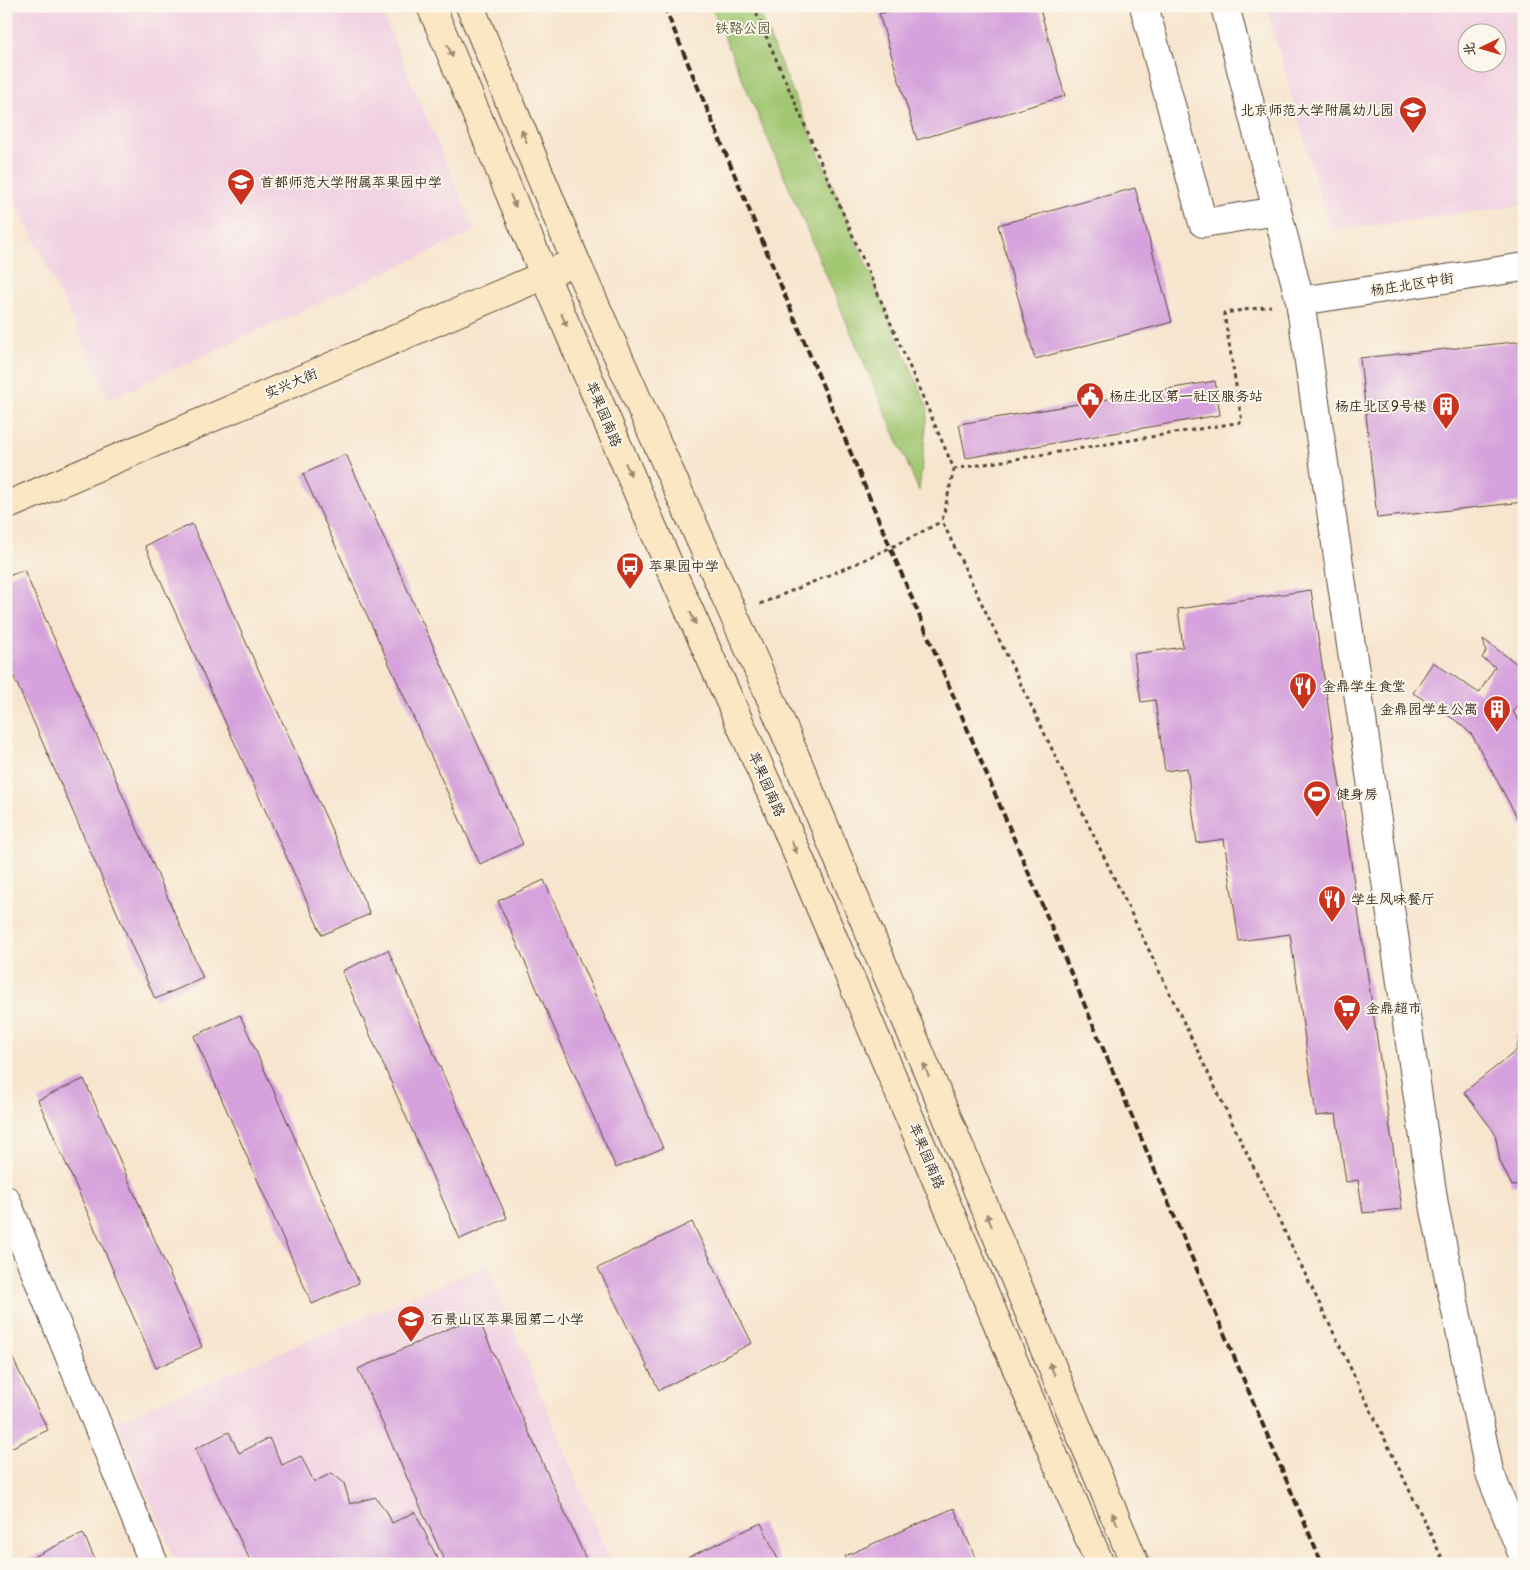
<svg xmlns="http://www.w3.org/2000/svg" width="1530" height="1570" font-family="'Playpen Sans','LXGW WenKai TC',sans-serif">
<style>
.built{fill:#f1d0e2;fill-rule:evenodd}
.green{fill:#a2c772;stroke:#6e7848}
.building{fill:#d6a1dc}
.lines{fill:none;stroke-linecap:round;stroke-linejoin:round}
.street-casing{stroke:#574638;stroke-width:30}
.secondary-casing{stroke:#574638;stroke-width:30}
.path{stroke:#574638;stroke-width:3;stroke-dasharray:4 4;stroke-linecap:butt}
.street{stroke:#fff;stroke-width:28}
.secondary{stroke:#fbe7c3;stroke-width:28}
.rail{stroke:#3b2a1e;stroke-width:4;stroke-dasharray:8 4;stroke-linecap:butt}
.oneway{fill:#9b8870}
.labels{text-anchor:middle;stroke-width:4;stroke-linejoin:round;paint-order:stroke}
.park-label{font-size:14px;fill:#5a5937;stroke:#fbf7ec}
.poi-label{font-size:14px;fill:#3b2a1e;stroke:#fbf7ec;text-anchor:start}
.street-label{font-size:14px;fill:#3b2a1e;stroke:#fbf7ec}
</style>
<rect width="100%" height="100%" fill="#fbf7ec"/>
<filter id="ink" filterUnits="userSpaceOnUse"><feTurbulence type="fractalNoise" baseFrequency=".02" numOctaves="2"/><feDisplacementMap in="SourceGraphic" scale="10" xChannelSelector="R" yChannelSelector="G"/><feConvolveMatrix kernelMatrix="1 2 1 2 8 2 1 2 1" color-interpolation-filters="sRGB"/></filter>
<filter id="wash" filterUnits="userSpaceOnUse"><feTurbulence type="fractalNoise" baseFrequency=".0096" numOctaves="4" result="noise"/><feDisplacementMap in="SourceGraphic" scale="20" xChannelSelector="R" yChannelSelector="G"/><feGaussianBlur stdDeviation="1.12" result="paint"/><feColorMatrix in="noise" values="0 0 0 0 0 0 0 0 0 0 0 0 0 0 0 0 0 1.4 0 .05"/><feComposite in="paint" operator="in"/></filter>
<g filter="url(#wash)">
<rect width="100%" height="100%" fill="#f7e5ce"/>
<path class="built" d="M6,6H379L475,231L110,399L6,181Z
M1266,6H1524V205L1330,231ZM1468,32H1498V62H1468Z
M487,1265L612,1564H177L117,1421Z"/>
<path class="green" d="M711,6H756L928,409L919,491Z"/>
<g id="blocks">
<path class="building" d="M905,6H1039L1065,96L917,140L879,14Z
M1135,188L1172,322L1035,359L998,225Z
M1524,341V502L1377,518L1360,358Z
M1215,381L1220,415L966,458L959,424Z
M346,454L523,844L480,864L303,474Z
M192,524L370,914L322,935L145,546Z
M24,570L203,978L155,999L6,659V577Z
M1311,590L1402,1209L1363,1213L1358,1180L1346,1182L1336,1114L1316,1116L1290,934L1239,941L1224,839L1197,843L1187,768L1165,771L1155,700L1141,702L1134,654L1183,647L1178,609Z
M1483,639L1524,669V705L1519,702L1513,711L1524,730V830L1472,735L1458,722L1413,693L1433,662L1479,693L1495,667L1482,658L1486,651Z
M544,880L663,1148L616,1168L498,901Z
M388,950L507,1218L460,1239L342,971Z
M240,1015L359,1283L312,1304L194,1036Z
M1523,1021L1524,1183L1512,1186L1500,1161L1495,1133L1464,1092L1516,1051Z
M84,1079L202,1347L156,1368L38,1100Z
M692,1222L752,1343L659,1390L598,1268Z
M477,1316L588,1564H446L358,1369Z
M6,1345L48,1430L6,1450Z
M229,1432L239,1453L269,1438L282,1465L301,1456L314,1482L332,1473L344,1483L350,1504L375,1497L387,1512L392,1523L415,1512L440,1564H252L195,1449Z
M954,1508L978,1564H849L845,1556Z
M761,1523L780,1564H674Z
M83,1533L97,1564H19Z"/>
</g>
</g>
<g filter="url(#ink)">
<use href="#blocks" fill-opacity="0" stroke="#574638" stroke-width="1"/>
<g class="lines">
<g class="street-casing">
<path id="street" d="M1144,6L1203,223L1277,211
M1225,6L1300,301L1434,1205L1489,1471L1524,1558
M1300,301L1524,267
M6,1200L154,1564"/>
</g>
<g class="secondary-casing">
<path id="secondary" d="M431,6L518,213L671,570L777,806L1100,1564
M470,6L576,262L766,687L1135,1564
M6,506L561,268"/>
</g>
<path class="path" d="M753,6L954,469L1242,422L1224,313L1271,306
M954,469L942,521L1445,1564
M760,604C822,578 883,554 942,521"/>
<use href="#street" class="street"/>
<use href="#secondary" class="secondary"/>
<path class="rail" d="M664,6L891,549L1322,1564"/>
</g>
<defs><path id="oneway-solid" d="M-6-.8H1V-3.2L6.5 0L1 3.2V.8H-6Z" transform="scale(1.25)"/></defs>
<g class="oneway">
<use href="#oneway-solid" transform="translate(450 51) rotate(67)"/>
<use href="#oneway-solid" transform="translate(524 136) rotate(-113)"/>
<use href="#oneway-solid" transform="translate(513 201) rotate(67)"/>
<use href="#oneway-solid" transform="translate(564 320) rotate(67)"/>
<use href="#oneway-solid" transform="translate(628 469) rotate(67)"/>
<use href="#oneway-solid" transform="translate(693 618) rotate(66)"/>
<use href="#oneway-solid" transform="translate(794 847) rotate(67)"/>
<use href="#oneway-solid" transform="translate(926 1070) rotate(-113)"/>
<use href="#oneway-solid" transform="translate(989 1220) rotate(-113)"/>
<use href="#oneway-solid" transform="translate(1052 1369) rotate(-113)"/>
<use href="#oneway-solid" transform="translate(1115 1519) rotate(-114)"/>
</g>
</g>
<defs>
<g id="school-pin" transform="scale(1.4375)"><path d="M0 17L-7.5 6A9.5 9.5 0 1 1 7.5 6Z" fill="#c8321e" stroke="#fbf7ec"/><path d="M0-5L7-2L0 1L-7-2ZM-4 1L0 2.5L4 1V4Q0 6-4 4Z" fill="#fff"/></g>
<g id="civic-pin" transform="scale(1.4375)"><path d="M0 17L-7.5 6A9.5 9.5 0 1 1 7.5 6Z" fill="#c8321e" stroke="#fbf7ec"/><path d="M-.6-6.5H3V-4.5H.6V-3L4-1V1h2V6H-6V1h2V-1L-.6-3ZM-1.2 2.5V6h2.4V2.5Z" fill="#fff"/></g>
<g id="building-pin" transform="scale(1.4375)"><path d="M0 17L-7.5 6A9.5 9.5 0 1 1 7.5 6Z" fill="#c8321e" stroke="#fbf7ec"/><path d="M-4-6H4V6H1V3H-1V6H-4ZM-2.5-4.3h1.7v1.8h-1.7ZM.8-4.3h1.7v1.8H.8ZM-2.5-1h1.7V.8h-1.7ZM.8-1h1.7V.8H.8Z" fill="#fff"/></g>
<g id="bus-pin" transform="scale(1.4375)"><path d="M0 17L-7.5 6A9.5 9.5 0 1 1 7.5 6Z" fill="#c8321e" stroke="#fbf7ec"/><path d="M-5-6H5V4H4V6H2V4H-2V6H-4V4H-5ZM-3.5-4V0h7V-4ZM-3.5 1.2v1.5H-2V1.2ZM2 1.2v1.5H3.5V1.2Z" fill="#fff"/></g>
<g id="restaurant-pin" transform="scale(1.4375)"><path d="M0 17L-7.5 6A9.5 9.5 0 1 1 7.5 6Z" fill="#c8321e" stroke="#fbf7ec"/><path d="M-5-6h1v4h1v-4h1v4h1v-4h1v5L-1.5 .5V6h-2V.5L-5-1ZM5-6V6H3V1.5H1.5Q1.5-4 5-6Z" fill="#fff"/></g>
<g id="stadium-pin" transform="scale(1.4375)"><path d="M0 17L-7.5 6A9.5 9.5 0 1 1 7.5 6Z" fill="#c8321e" stroke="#fbf7ec"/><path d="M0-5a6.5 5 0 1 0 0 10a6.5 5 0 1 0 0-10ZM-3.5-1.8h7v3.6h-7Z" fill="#fff"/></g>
<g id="supermarket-pin" transform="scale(1.4375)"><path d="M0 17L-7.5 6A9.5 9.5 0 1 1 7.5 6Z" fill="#c8321e" stroke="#fbf7ec"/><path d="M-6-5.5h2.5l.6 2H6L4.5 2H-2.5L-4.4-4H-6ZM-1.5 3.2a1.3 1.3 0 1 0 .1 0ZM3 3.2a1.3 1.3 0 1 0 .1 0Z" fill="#fff"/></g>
</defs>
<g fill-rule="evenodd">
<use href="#school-pin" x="1413" y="110"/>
<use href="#school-pin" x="241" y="182"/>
<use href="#civic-pin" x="1090" y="396"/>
<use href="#building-pin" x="1446" y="406"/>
<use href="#bus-pin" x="630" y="566"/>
<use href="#restaurant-pin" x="1303" y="686"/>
<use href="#building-pin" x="1497" y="709"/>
<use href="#stadium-pin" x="1317" y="794"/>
<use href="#restaurant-pin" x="1332" y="899"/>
<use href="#supermarket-pin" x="1347" y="1008"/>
<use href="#school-pin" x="411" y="1319"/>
</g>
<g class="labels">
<g class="park-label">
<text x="743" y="33">铁路公园</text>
</g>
<g class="poi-label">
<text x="1394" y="115" text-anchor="end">北京师范大学附属幼儿园</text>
<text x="260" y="187">首都师范大学附属苹果园中学</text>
<text x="1109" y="401">杨庄北区第一社区服务站</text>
<text x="1427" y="411" text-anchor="end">杨庄北区9号楼</text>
<text x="649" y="571">苹果园中学</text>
<text x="1322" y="691">金鼎学生食堂</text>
<text x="1478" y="714" text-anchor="end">金鼎园学生公寓</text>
<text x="1336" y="799">健身房</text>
<text x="1351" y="904">学生风味餐厅</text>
<text x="1366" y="1013">金鼎超市</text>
<text x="430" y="1324">石景山区苹果园第二小学</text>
</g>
<g class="street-label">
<text transform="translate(1412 284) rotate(-9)" y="5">杨庄北区中街</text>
<text transform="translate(291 383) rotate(-23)" y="5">实兴大街</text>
<text transform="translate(604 414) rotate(67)" y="5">苹果园南路</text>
<text transform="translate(767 784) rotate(66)" y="5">苹果园南路</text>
<text transform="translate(927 1156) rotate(67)" y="5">苹果园南路</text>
</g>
</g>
<rect width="1530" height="1570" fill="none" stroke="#fbf7ec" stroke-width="25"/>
<g transform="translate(1482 48) rotate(265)"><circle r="24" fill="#fbf7ec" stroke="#aea59a"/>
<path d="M0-4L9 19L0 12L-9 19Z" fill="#c8321e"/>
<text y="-8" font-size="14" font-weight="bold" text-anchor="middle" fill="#3b2a1e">北</text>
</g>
</svg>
